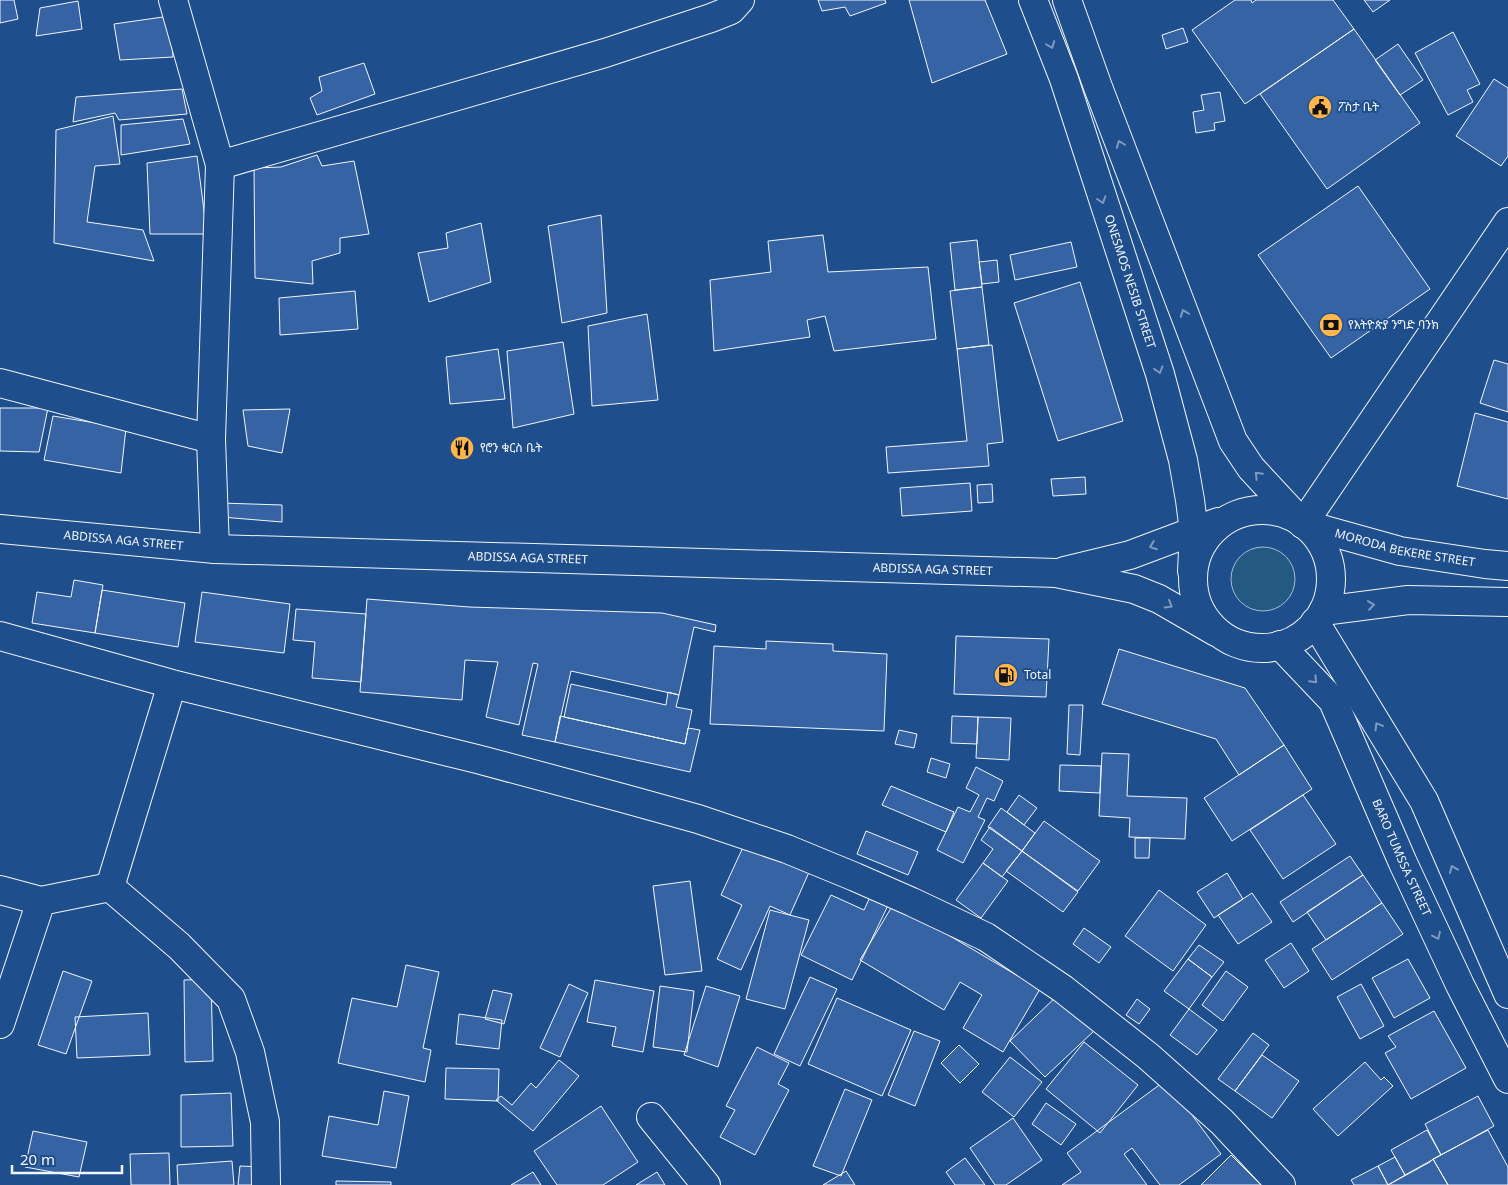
<svg xmlns="http://www.w3.org/2000/svg" width="1508" height="1185" font-family="'Noto Sans','Noto Sans Ethiopic',sans-serif">
<style>
.green{fill:#245a82;stroke:#a8bbd7}
.building{fill:#3563a3;stroke:#f2f6ff}
.lines{fill:none;stroke-linecap:round;stroke-linejoin:round}
.street-casing{stroke:#f2f6ff;stroke-width:30}
.secondary-casing{stroke:#f2f6ff;stroke-width:30}
.primary-casing{stroke:#f2f6ff;stroke-width:30}
.highway-casing{stroke:#f2f6ff;stroke-width:30}
.street{stroke:#1f4e8c;stroke-width:28}
.secondary{stroke:#1f4e8c;stroke-width:28}
.primary{stroke:#1f4e8c;stroke-width:28}
.highway{stroke:#1f4e8c;stroke-width:28}
.oneway{stroke:#7e9ac0}
.labels{text-anchor:middle;stroke-width:4;stroke-linejoin:round;paint-order:stroke}
.poi-label{font-size:12px;fill:#f2f6ff;stroke:#1f4e8c;text-anchor:start}
.street-label{font-size:12px;fill:#f2f6ff;stroke:#1f4e8c}
</style>
<rect width="100%" height="100%" fill="#1f4e8c"/>
<path class="green" d="M1231 579a32 32 0 1 1 64 0a32 32 0 1 1-64 0Z"/>
<path class="building" d="M0,0H14L18,19L0,23Z
M818,0H885L886,3L850,16L845,7L822,11Z
M909,0H985L1007,54L932,83Z
M1235,0H1251L1252,3L1256,0H1333L1354,29L1245,104L1192,30Z
M1364,0H1390L1373,12Z
M78,1L82,29L36,36L40,8Z
M170,16L173,57L120,60L114,24Z
M1183,28L1188,42L1166,49L1162,35Z
M1354,29L1420,123L1327,189L1260,94Z
M1453,32L1480,84L1467,90L1473,102L1448,115L1415,53Z
M1398,44L1423,80L1400,95L1375,60Z
M364,63L375,94L317,115L310,98L322,91L319,77Z
M1494,79L1508,88V156L1501,166L1456,136Z
M182,89L187,114L119,120L115,113L73,122L76,97Z
M1220,92L1225,121L1214,123L1215,130L1196,133L1193,112L1204,110L1201,95Z
M113,116L120,164L95,166L87,222L143,230L154,261L54,243L56,130Z
M183,119L190,144L121,155V125Z
M317,155L322,166L354,161L369,234L340,238V253L312,261L313,284L255,278L254,168L281,167Z
M197,156L207,234H150L147,163Z
M1358,186L1430,289L1331,358L1258,255Z
M601,215L607,313L562,323L548,226Z
M481,223L491,282L429,302L418,253L448,248L446,233Z
M823,235L828,272L928,267L936,339L834,351L825,316L807,320L810,337L714,351L710,280L771,272L768,241Z
M977,240L982,287L955,290L950,243Z
M1071,242L1077,267L1015,280L1010,255Z
M997,260L999,282L982,284L979,262Z
M1080,282L1123,421L1058,441L1014,303Z
M982,287L989,345L957,349L950,291Z
M355,291L358,329L280,335L279,298Z
M647,314L658,400L592,406L588,326Z
M563,342L574,414L513,428L507,351Z
M992,345L1003,442L987,444L989,466L888,473L886,447L967,441L957,349Z
M498,349L505,399L450,404L446,357Z
M1494,360L1508,364V412L1480,403Z
M0,408H48L39,452L0,451Z
M290,409L282,453L248,446L243,410Z
M1475,413L1508,422V499L1457,486Z
M53,416L126,428L121,473L44,460Z
M1085,477L1086,494L1053,496L1051,479Z
M970,483L972,511L902,516L900,488Z
M992,484L993,502L978,503L977,485Z
M221,503L282,505V522L221,517Z
M74,580L103,585L95,633L32,623L37,592L71,597Z
M102,590L185,603L178,647L95,633Z
M202,592L290,604L284,653L195,642Z
M367,599L469,607L662,613L716,625L715,632L694,627L679,695L571,671L555,742L522,735L538,664L533,663L519,725L486,717L498,662L465,660L462,700L360,692Z
M296,609L366,614L361,682L312,678L315,642L293,640Z
M956,636L1049,639L1046,697L954,694Z
M766,641L833,644V651L887,654L884,731L710,724L714,646L766,649Z
M1119,649L1245,688L1284,745L1239,775L1216,739L1102,704Z
M571,684L666,705L668,692L679,695L676,707L692,710L685,744L564,717Z
M1069,705H1083L1080,755L1067,754Z
M560,716L685,744L688,728L700,730L690,772L555,742Z
M952,716L978,717L977,744L951,743Z
M978,717L1011,718L1009,760L976,758Z
M899,730L917,734L914,748L895,744Z
M1284,745L1312,789L1232,841L1204,798Z
M1102,753L1129,754L1127,796L1187,798L1185,839L1129,837L1130,818L1099,816Z
M931,758L950,764L946,778L927,772Z
M1060,765L1101,766L1100,793L1059,791Z
M976,767L1003,781L994,801L987,798L978,817L985,820L963,863L937,850L958,807L970,812L979,795L966,788Z
M891,786L954,812L946,832L882,805Z
M1019,795L1037,808L1024,825L1007,812Z
M1303,795L1336,844L1283,879L1250,830Z
M1001,808L1035,833L1022,851L988,827Z
M1044,821L1100,861L1078,891L1022,851Z
M990,827L1022,851L1002,877L983,863L993,849L981,840Z
M866,831L918,852L908,875L857,854Z
M750,832L814,861L790,915L770,906L741,970L717,959L742,905L721,895Z
M1135,838H1150L1149,858H1135Z
M1022,851L1078,892L1063,912L1006,871Z
M1350,856L1363,875L1293,922L1280,902Z
M983,863L1008,881L981,918L956,900Z
M1227,873L1243,899L1214,918L1197,892Z
M1363,875L1382,903L1326,940L1307,912Z
M690,881L702,971L665,975L653,886Z
M876,884L894,893L852,980L801,955L831,895L864,910Z
M1159,890L1206,925L1173,971L1125,936Z
M1252,893L1272,922L1238,944L1218,915Z
M894,903L1040,989L1003,1052L963,1028L982,995L960,982L944,1010L860,960Z
M1382,903L1403,934L1332,980L1312,949Z
M770,910L809,920L785,1009L746,999Z
M1084,928L1111,947L1099,963L1073,944Z
M1291,943L1309,971L1284,988L1265,960Z
M1199,945L1224,962L1212,977L1188,959Z
M1188,959L1212,977L1189,1009L1164,991Z
M1408,959L1430,998L1394,1018L1372,978Z
M406,965L439,972L423,1048L431,1050L425,1082L338,1063L352,998L397,1007Z
M63,971L92,981L66,1054L38,1045Z
M1226,971L1248,987L1223,1021L1202,1005Z
M810,977L837,989L800,1066L774,1054Z
M211,979L213,1061L185,1062L184,980Z
M595,980L654,991L643,1052L612,1046L616,1027L587,1022Z
M569,984L588,993L560,1057L540,1048Z
M1361,984L1384,1026L1360,1039L1337,997Z
M660,986L694,991L687,1052L653,1047Z
M706,986L740,996L718,1067L684,1055Z
M493,990L512,994L504,1024L485,1019Z
M1060,993L1095,1030L1045,1077L1010,1041Z
M837,998L911,1030L882,1096L808,1064Z
M1137,999L1150,1009L1139,1024L1126,1015Z
M1189,1009L1217,1030L1197,1055L1170,1035Z
M1434,1011L1466,1068L1411,1099L1385,1053L1396,1047L1388,1036Z
M148,1013L150,1055L77,1058L75,1017Z
M459,1014L502,1020L499,1049L456,1044Z
M914,1031L940,1041L915,1106L888,1095Z
M1253,1033L1269,1045L1235,1091L1218,1079Z
M1084,1042L1138,1085L1100,1133L1046,1089Z
M959,1045L979,1064L960,1083L941,1063Z
M757,1047L789,1063L778,1084L789,1090L755,1155L720,1137L735,1110L726,1106Z
M1262,1055L1299,1081L1272,1118L1235,1091Z
M1010,1057L1042,1082L1014,1117L982,1092Z
M559,1060L579,1076L533,1131L496,1100L501,1096L512,1105L531,1083L536,1088Z
M1365,1062L1381,1080L1384,1077L1393,1086L1338,1136L1313,1109Z
M446,1068L499,1069L498,1101L445,1099Z
M1166,1080L1221,1154L1179,1185H1160L1132,1148L1124,1154L1147,1185H1062L1081,1172L1067,1153Z
M845,1089L872,1100L841,1176L813,1166Z
M384,1091L409,1096L396,1168L322,1156L329,1116L378,1125Z
M231,1093L233,1146L181,1147V1095Z
M1478,1096L1494,1126L1441,1155L1425,1124Z
M1046,1103L1076,1124L1061,1145L1032,1124Z
M601,1106L638,1162L603,1185H557L534,1151Z
M1013,1118L1042,1160L1006,1185H995L970,1148Z
M1427,1130L1441,1155L1405,1175L1391,1150Z
M1488,1130L1508,1167V1185H1448L1433,1159Z
M33,1131L87,1142L79,1177L25,1167Z
M169,1153L170,1185H131L130,1154Z
M1231,1155L1261,1185H1201Z
M1395,1157L1405,1175L1388,1185L1378,1166Z
M965,1158L985,1185H955L946,1172Z
M1433,1159L1448,1185H1388L1430,1162Z
M232,1161L234,1185H178L177,1165Z
M240,1166L263,1167L262,1185H238Z
M1378,1166L1388,1185H1354L1351,1180Z
M846,1171L855,1185H823Z
M533,1172L541,1185H511Z
M657,1172L665,1185H636Z
M336,1181L391,1182V1185H336Z"/>
<g class="lines">
<g class="street-casing">
<path id="street" d="M173,0L220,165L211,439L215,549
M220,165L605,53L711,18L731,10L740,0
M0,383L211,439
M1303,524L1508,222
M0,636L172,684L477,759L626,799L698,819L787,849L855,877L912,902L986,937L1063,989L1148,1056L1222,1122L1281,1185
M110,887L179,946L231,999L250,1052L265,1122L266,1185
M110,887L172,684
M0,890L41,901L110,887
M0,1024L41,901
M651,1117L706,1185"/>
</g>
<g class="secondary-casing">
<g id="secondary">
<path d="M1315,622L1424,801L1508,994"/>
<path id="s1" d="M1280,645L1333,701L1403,863L1460,985L1508,1079"/>
</g>
</g>
<g class="primary-casing">
<g id="primary">
<path id="s2" d="M1033,0L1064,79L1160,374L1183,460L1190,500L1194,532L1192,571"/>
<path d="M1067,0L1098,87L1233,441L1251,468L1303,524"/>
</g>
</g>
<g class="highway-casing">
<g id="highway">
<circle cx="1262" cy="579" r="69"/>
<path id="s3" d="M1303,524L1400,551L1485,564L1508,566"/>
<path id="s4" d="M0,529L215,549L1056,573L1134,589L1159,599L1216,632"/>
<path d="M1064,571L1130,555L1218,522"/>
<path d="M1323,611L1408,600L1508,602"/>
</g>
</g>
<use href="#street" class="street"/>
<use href="#secondary" class="secondary"/>
<use href="#primary" class="primary"/>
<use href="#highway" class="highway"/>
</g>
<defs><path id="oneway-chevron" d="M-2-3.5L2.5 0L-2 3.5" fill="none" stroke-width="1.6" stroke-linecap="round" stroke-linejoin="round" transform="scale(1.25)"/></defs>
<g class="oneway">
<use href="#oneway-chevron" transform="translate(1051 45) rotate(69)"/>
<use href="#oneway-chevron" transform="translate(1120 144) rotate(-111)"/>
<use href="#oneway-chevron" transform="translate(1102 200) rotate(72)"/>
<use href="#oneway-chevron" transform="translate(1184 313) rotate(-111)"/>
<use href="#oneway-chevron" transform="translate(1159 370) rotate(73)"/>
<use href="#oneway-chevron" transform="translate(1258 475) rotate(-134)"/>
<use href="#oneway-chevron" transform="translate(1153 546) rotate(159)"/>
<use href="#oneway-chevron" transform="translate(1169 605) rotate(30)"/>
<use href="#oneway-chevron" transform="translate(1371 605) rotate(-8)"/>
<use href="#oneway-chevron" transform="translate(1314 680) rotate(46)"/>
<use href="#oneway-chevron" transform="translate(1378 726) rotate(-121)"/>
<use href="#oneway-chevron" transform="translate(1453 869) rotate(-113)"/>
<use href="#oneway-chevron" transform="translate(1437 936) rotate(65)"/>
</g>
<defs>
<g id="civic-disc" transform="scale(1.25)"><circle r="9.5" fill="#ffb74d" stroke="#1f4e8c"/><path d="M-.6-6.5H3V-4.5H.6V-3L4-1V1h2V6H-6V1h2V-1L-.6-3ZM-1.2 2.5V6h2.4V2.5Z" fill="#111"/></g>
<g id="bank-disc" transform="scale(1.25)"><circle r="9.5" fill="#ffb74d" stroke="#1f4e8c"/><path d="M-6-4H6V4H-6ZM0-2.3a2.3 2.3 0 1 0 0 4.6a2.3 2.3 0 1 0 0-4.6Z" fill="#111"/></g>
<g id="restaurant-disc" transform="scale(1.25)"><circle r="9.5" fill="#ffb74d" stroke="#1f4e8c"/><path d="M-5-6h1v4h1v-4h1v4h1v-4h1v5L-1.5 .5V6h-2V.5L-5-1ZM5-6V6H3V1.5H1.5Q1.5-4 5-6Z" fill="#111"/></g>
<g id="fuel-disc" transform="scale(1.25)"><circle r="9.5" fill="#ffb74d" stroke="#1f4e8c"/><path d="M-5.5-6h7V0h2V4h1.3V-2.5L3-4.5l.8-.8L6-3V5H2.5V1h-1V6h-7ZM-4.2-4.7v3.2H.2V-4.7Z" fill="#111"/></g>
</defs>
<g fill-rule="evenodd">
<use href="#civic-disc" x="1320" y="107"/>
<use href="#bank-disc" x="1331" y="325"/>
<use href="#restaurant-disc" x="462" y="448"/>
<use href="#fuel-disc" x="1006" y="675"/>
</g>
<g class="labels">
<g class="poi-label">
<text x="1338" y="111">ፖስታ ቤት</text>
<text x="1348" y="329">የእትዮጵያ ንግድ ባንክ</text>
<text x="480" y="452">የሮን ቁርስ ቤት</text>
<text x="1024" y="679">Total</text>
</g>
<g class="street-label">
<text dy="4" stroke="none"><textPath href="#s2" startOffset="298">ONESMOS NESIB STREET</textPath></text>
<text dy="4" stroke="none"><textPath href="#s4" startOffset="124">ABDISSA AGA STREET</textPath></text>
<text dy="4" stroke="none"><textPath href="#s3" startOffset="105">MORODA BEKERE STREET</textPath></text>
<text dy="4" stroke="none"><textPath href="#s4" startOffset="529">ABDISSA AGA STREET</textPath></text>
<text dy="4" stroke="none"><textPath href="#s4" startOffset="934">ABDISSA AGA STREET</textPath></text>
<text dy="4" stroke="none"><textPath href="#s1" startOffset="248">BARO TUMSSA STREET</textPath></text>
</g>
</g>
<path d="M12 1165v8h110v-8" fill="none" stroke="#f2f6ff" stroke-width="2.5"/>
<text x="20" y="1165" font-size="15" fill="#f2f6ff" stroke="#1f4e8c" stroke-width="4" paint-order="stroke">20 m</text>
</svg>
